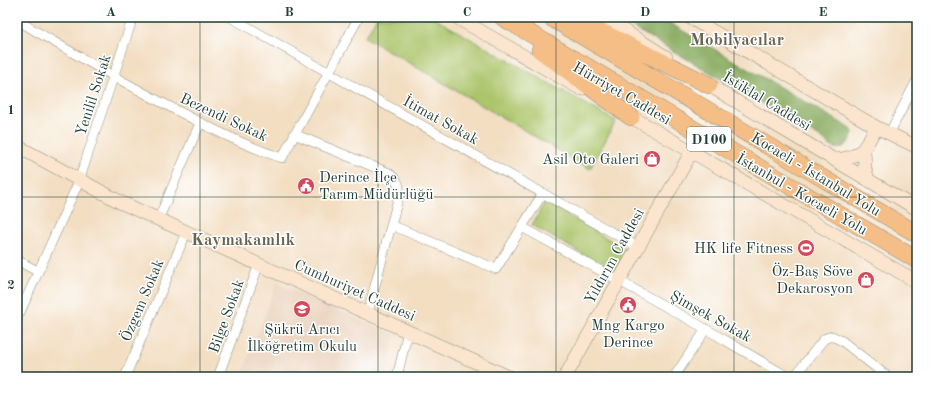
<svg xmlns="http://www.w3.org/2000/svg" width="934" height="394" font-family="'Old Standard TT',serif">
<style>
.built{fill:#e8cfb7}
.green{fill:#abc56b;stroke:#658150}
.forest{fill:#88aa5f;stroke:#54744a}
.lines{fill:none;stroke-linecap:round;stroke-linejoin:round}
.street-casing{stroke:#898e7b;stroke-width:10}
.secondary-casing{stroke:#898e7b;stroke-width:14}
.highway-casing{stroke:#898e7b;stroke-width:18}
.street{stroke:#fff;stroke-width:9}
.secondary{stroke:#fbe5cf;stroke-width:13}
.highway{stroke:#f6be87;stroke-width:17}
.grid{fill:none;stroke:#1f3d34;stroke-width:1;stroke-opacity:0.55}
.labels{text-anchor:middle;stroke-width:3;stroke-linejoin:round;paint-order:stroke}
.shield{fill:#fff;stroke:#627771;stroke-width:1}
.shield-label{font-size:14px;font-weight:bold;fill:#1f3d34}
.street-label{font-size:15px;fill:#1f3d34;stroke:#fff}
.poi-label{font-size:15px;fill:#1f3d34;stroke:#fff;text-anchor:end}
.quarter-label{font-size:17px;font-weight:bold;fill:#696452;stroke:#fff}
.neatline{fill:none;stroke:#1f3d34;stroke-width:1.5}
.grid-label{font-size:13px;text-anchor:middle;font-weight:bold;fill:#1f3d34}
</style>
<rect width="100%" height="100%" fill="#fff"/>
<filter id="ink" filterUnits="userSpaceOnUse"><feTurbulence type="fractalNoise" baseFrequency=".025" numOctaves="2"/><feDisplacementMap in="SourceGraphic" scale="8" xChannelSelector="R" yChannelSelector="G"/><feConvolveMatrix kernelMatrix="1 2 1 2 8 2 1 2 1" color-interpolation-filters="sRGB"/></filter>
<filter id="wash" filterUnits="userSpaceOnUse"><feTurbulence type="fractalNoise" baseFrequency=".012" numOctaves="4" result="noise"/><feDisplacementMap in="SourceGraphic" scale="16" xChannelSelector="R" yChannelSelector="G"/><feGaussianBlur stdDeviation="0.9" result="paint"/><feColorMatrix in="noise" values="0 0 0 0 0 0 0 0 0 0 0 0 0 0 0 0 0 1.4 0 .05"/><feComposite in="paint" operator="in"/></filter>
<g filter="url(#wash)">
<rect width="100%" height="100%" fill="#f3dec2"/>
<path class="built" d="M277,283L395,335L386,377H241Z"/>
<path class="green" d="M377,17H432L616,121L590,169L365,37Z
M545,202L627,250L614,272L532,225Z"/>
<path class="forest" d="M615,17H659L850,128L853,132C852,141 842,152 833,147C829,146 824,140 820,137Z"/>
</g>
<g filter="url(#ink)">
<g class="lines">
<g class="street-casing">
<path id="street" d="M230,17L638,247
M914,17L917,19
M17,20C69,51 122,82 176,110C210,128 245,146 282,158L359,17
M294,134L389,173C399,181 401,187 398,199L368,312
M889,134L917,80
M158,220L200,123
M391,225L496,269L543,193
M522,227L706,329L788,377
M17,260L37,271
M17,319L79,181L133,17
M125,377L186,233
M218,377L259,264
M397,377L408,331
M674,377L706,329
M794,377L824,339L832,336L842,341L888,377"/>
</g>
<g class="secondary-casing">
<path id="secondary" d="M456,17L581,89
M602,17L666,57
M689,17L876,127L917,147
M702,81L917,209
M623,112L917,282
M17,146L122,203L509,377
M864,150L865,169L868,180
M835,160C862,157 864,150 876,127
M565,377L692,151"/>
</g>
<g class="highway-casing">
<path id="highway" d="M502,17L917,260
M550,17L917,234
M571,17L709,85
M540,50L631,117"/>
</g>
<use href="#street" class="street"/>
<use href="#secondary" class="secondary"/>
<use href="#highway" class="highway"/>
</g>
</g>
<path class="grid" d="M200,17V377M378,17V377M556,17V377M734,17V377M17,197H917"/>
<defs>
<g id="shop-disc" transform="scale(0.9)"><circle r="9.5" fill="#d1495b" stroke="#fff"/><path d="M-5-2.5h2.3a2.7 3.5 0 0 1 5.4 0H5L5.5 6h-11ZM-1.5-2.5h3a1.5 2.3 0 0 0-3 0Z" fill="#fff"/></g>
<g id="civic-disc" transform="scale(0.9)"><circle r="9.5" fill="#d1495b" stroke="#fff"/><path d="M-.6-6.5H3V-4.5H.6V-3L4-1V1h2V6H-6V1h2V-1L-.6-3ZM-1.2 2.5V6h2.4V2.5Z" fill="#fff"/></g>
<g id="stadium-disc" transform="scale(0.9)"><circle r="9.5" fill="#d1495b" stroke="#fff"/><path d="M0-5a6.5 5 0 1 0 0 10a6.5 5 0 1 0 0-10ZM-3.5-1.8h7v3.6h-7Z" fill="#fff"/></g>
<g id="school-disc" transform="scale(0.9)"><circle r="9.5" fill="#d1495b" stroke="#fff"/><path d="M0-5L7-2L0 1L-7-2ZM-4 1L0 2.5L4 1V4Q0 6-4 4Z" fill="#fff"/></g>
</defs>
<g fill-rule="evenodd">
<use href="#shop-disc" x="652" y="159"/>
<use href="#civic-disc" x="306" y="186"/>
<use href="#stadium-disc" x="806" y="248"/>
<use href="#shop-disc" x="866" y="280"/>
<use href="#civic-disc" x="628" y="305"/>
<use href="#school-disc" x="302" y="309"/>
</g>
<g class="labels">
<rect class="shield" x="687" y="127" width="44" height="24" rx="3"/>
<g class="shield-label">
<text x="709" y="144">D100</text>
</g>
<g class="street-label">
<text transform="translate(622 93) rotate(30)" y="5">Hürriyet Caddesi</text>
<text transform="translate(93 95) rotate(-72)" y="5">Yenilil Sokak</text>
<text transform="translate(767 101) rotate(31)" y="5">İstiklal Caddesi</text>
<text transform="translate(224 117) rotate(25)" y="5">Bezendi Sokak</text>
<text transform="translate(441 120) rotate(29)" y="5">İtimat Sokak</text>
<text transform="translate(816 174) rotate(31)" y="5">Kocaeli - İstanbul Yolu</text>
<text transform="translate(802 194) rotate(30)" y="5">İstanbul - Kocaeli Yolu</text>
<text transform="translate(614 256) rotate(-61)" y="5">Yıldırım Caddesi</text>
<text transform="translate(355 290) rotate(24)" y="5">Cumhuriyet Caddesi</text>
<text transform="translate(142 300) rotate(-67)" y="5">Özgem Sokak</text>
<text transform="translate(226 316) rotate(-70)" y="5">Bilge Sokak</text>
<text transform="translate(711 316) rotate(29)" y="5">Şimşek Sokak</text>
</g>
<g class="poi-label">
<text x="639" y="164">Asil Oto Galeri</text>
<text x="319" y="182" text-anchor="start">Derince İlçe<tspan x="319" dy="17">Tarım Müdürlüğü</tspan></text>
<text x="793" y="253">HK life Fitness</text>
<text x="853" y="276">Öz-Baş Söve<tspan x="853" dy="17">Dekarosyon</tspan></text>
<text x="628" y="330" text-anchor="middle">Mng Kargo<tspan x="628" dy="17">Derince</tspan></text>
<text x="302" y="334" text-anchor="middle">Şükrü Arıcı<tspan x="302" dy="17">İlköğretim Okulu</tspan></text>
</g>
<g class="quarter-label">
<text x="737" y="45">Mobilyacılar</text>
<text x="243" y="245">Kaymakamlık</text>
</g>
</g>
<rect width="934" height="394" fill="none" stroke="#fff" stroke-width="44"/>
<rect x="22" y="22" width="890" height="350" class="neatline"/>
<g class="grid-label">
<text x="111" y="16">A</text>
<text x="289" y="16">B</text>
<text x="467" y="16">C</text>
<text x="645" y="16">D</text>
<text x="823" y="16">E</text>
<text x="11" y="114">1</text>
<text x="11" y="289">2</text>
</g>
</svg>
